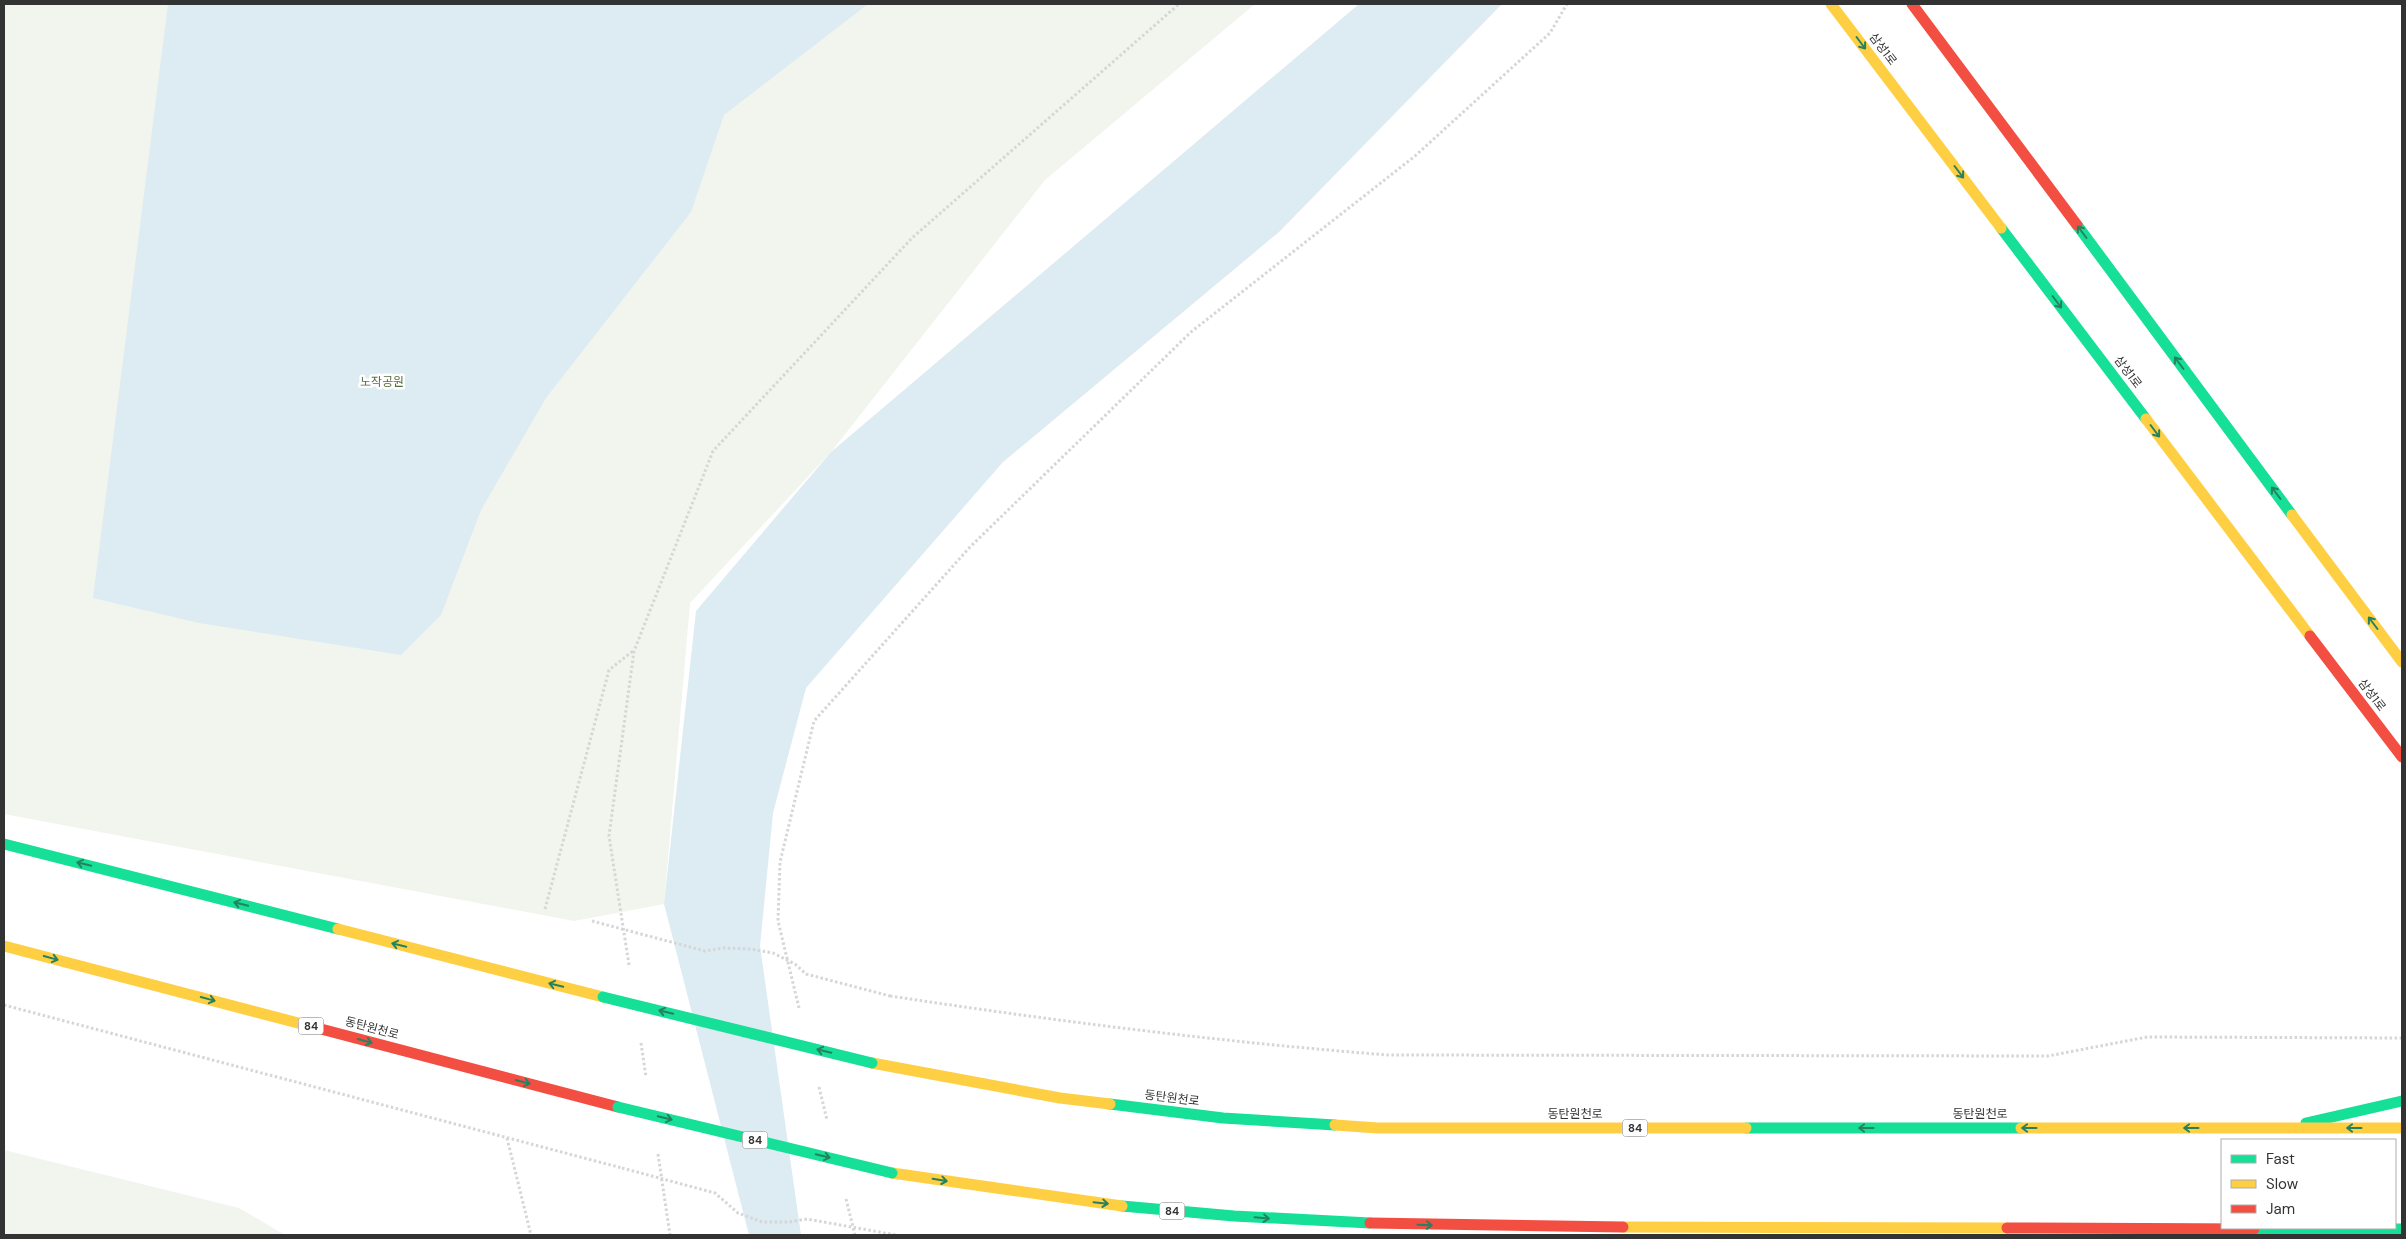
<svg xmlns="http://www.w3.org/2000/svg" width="2406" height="1239" font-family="'DM Sans','Noto Sans KR',sans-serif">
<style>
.green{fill:#f1f5ed}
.water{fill:#ddebf3}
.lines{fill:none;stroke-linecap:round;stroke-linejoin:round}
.path{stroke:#d6d6d6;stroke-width:3;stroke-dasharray:2.5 2.5;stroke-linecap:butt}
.fast{stroke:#16e098;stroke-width:11}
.slow{stroke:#ffcf43;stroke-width:11}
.jam{stroke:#f24e42;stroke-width:11}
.path-bridge{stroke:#d6d6d6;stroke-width:3;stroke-dasharray:2.5 2.5;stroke-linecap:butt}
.fast-bridge{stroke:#16e098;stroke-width:11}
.oneway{stroke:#268160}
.labels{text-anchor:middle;stroke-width:5;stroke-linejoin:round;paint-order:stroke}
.shield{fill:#fff;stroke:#707070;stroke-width:1}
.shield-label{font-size:11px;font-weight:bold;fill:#333}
.street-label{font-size:12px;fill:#333;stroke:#fff}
.park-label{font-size:12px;fill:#56703f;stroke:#fff}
</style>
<rect width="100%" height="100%" fill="#fff"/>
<path class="green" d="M4,4H1255L1045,180L831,452L690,603L664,904L574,921L4,814Z
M4,1150L239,1208L285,1235H4Z"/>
<path class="water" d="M168,4H868L724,115L691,212L546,398L481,510L441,615L401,655L199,623L93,598Z
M1359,4H1502L1279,232L1003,462L806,688L773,813L760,946L801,1235H749L664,904L696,611L831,452Z"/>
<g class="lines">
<path class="path" d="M545,909L609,670L633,651
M629,965L609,836L634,651L713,451L912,238L1179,4
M890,996C1055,1021 1221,1042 1388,1055L2048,1056L2147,1037L2402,1038
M4,1005L622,1168
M799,1008L778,921L780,862L814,721L970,547L1191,332L1415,156L1550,33L1567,4
M641,1043L646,1077
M819,1087L827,1120
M507,1138L531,1235
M658,1154L670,1235
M846,1199L855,1235"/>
<path class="fast" d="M2077,225L2292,515
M2001,228L2146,419
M4,844L338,929
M1110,1104L1223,1118L1335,1125
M2306,1123L2402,1101
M1746,1128H2021
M1122,1206L1234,1216L1370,1223
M2254,1229H2402"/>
<path class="slow" d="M1831,4L2001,228
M2146,419L2310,636
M2292,515L2402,662
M338,929L603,997
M4,946L321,1029
M872,1063L1060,1098L1110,1104
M1335,1125L1378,1128H1746
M2021,1128H2402
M892,1173L1122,1206
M1623,1227L2007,1228"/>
<path class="jam" d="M1912,4L2077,225
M2310,636L2402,757
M321,1029L618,1107
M1370,1223L1623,1227
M2007,1228L2254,1229"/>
<path class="path-bridge" d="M592,921L705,951L723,948L751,949L773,953L795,964L806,974L890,996
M622,1168L715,1193L738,1213L762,1222H789L807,1219L896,1235"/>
<path class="fast-bridge" d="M603,997L872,1063
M618,1107L892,1173"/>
</g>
<defs><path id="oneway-shaft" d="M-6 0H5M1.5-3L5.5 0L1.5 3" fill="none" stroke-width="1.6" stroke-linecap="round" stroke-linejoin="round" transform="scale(1.25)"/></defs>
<g class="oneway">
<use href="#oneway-shaft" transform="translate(1861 43) rotate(53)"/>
<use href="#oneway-shaft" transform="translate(1959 172) rotate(53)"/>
<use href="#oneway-shaft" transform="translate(2082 232) rotate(-127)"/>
<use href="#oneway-shaft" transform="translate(2057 302) rotate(53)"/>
<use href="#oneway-shaft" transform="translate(2179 363) rotate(-127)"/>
<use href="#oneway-shaft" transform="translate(2155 431) rotate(53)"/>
<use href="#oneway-shaft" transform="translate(2276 493) rotate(-127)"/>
<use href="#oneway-shaft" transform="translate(2373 623) rotate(-127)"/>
<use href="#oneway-shaft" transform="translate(84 864) rotate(-166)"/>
<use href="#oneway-shaft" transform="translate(241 904) rotate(-166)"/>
<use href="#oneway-shaft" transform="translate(399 945) rotate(-166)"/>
<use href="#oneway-shaft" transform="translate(51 958) rotate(15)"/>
<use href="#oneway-shaft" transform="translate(556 985) rotate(-166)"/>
<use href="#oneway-shaft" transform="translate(208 999) rotate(15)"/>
<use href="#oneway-shaft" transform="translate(666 1012) rotate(-166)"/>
<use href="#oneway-shaft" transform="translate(365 1041) rotate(15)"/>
<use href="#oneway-shaft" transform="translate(824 1051) rotate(-166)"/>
<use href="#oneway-shaft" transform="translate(523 1082) rotate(15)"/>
<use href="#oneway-shaft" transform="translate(665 1118) rotate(14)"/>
<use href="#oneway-shaft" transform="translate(1866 1128) rotate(-180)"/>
<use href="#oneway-shaft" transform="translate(2029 1128) rotate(-180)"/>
<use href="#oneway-shaft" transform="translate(2191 1128) rotate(-180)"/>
<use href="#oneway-shaft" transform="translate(2354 1128) rotate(180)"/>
<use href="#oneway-shaft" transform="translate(823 1156) rotate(14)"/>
<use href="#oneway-shaft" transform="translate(940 1180) rotate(9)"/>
<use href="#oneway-shaft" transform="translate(1101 1203) rotate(6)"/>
<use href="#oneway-shaft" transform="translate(1262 1218) rotate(5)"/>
<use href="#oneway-shaft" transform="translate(1425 1225) rotate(2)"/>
</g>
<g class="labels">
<g class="shield">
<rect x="298.5" y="1017.5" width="25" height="17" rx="4"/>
<rect x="1622.5" y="1119.5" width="25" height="17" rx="4"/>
<rect x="742.5" y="1131.5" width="25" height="17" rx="4"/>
<rect x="1159.5" y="1202.5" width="25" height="17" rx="4"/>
</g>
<g class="shield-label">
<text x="311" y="1030">84</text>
<text x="1635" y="1132">84</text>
<text x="755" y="1144">84</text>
<text x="1172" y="1215">84</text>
</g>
<g class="street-label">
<text transform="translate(1883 49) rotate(53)" y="4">삼성1로</text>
<text transform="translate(2128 372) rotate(53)" y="4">삼성1로</text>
<text transform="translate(2372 695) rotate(53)" y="4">삼성1로</text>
<text transform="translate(372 1028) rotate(15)" y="4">동탄원천로</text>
<text transform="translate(1172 1098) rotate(7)" y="4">동탄원천로</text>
<text x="1575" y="1118">동탄원천로</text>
<text x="1980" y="1118">동탄원천로</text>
</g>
<g class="park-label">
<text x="382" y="386">노작공원</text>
</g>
</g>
<rect width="2406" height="1239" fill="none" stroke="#333333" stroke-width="10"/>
<rect x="2221" y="1139" width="175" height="90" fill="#ffffff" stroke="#adadad"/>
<rect x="2231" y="1155" width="25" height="8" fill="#16e098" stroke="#adadad"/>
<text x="2266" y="1164" font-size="15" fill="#333333">Fast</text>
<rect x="2231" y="1180" width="25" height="8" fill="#ffcf43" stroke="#adadad"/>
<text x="2266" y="1189" font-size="15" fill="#333333">Slow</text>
<rect x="2231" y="1205" width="25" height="8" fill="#f24e42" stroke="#adadad"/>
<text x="2266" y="1214" font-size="15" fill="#333333">Jam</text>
</svg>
